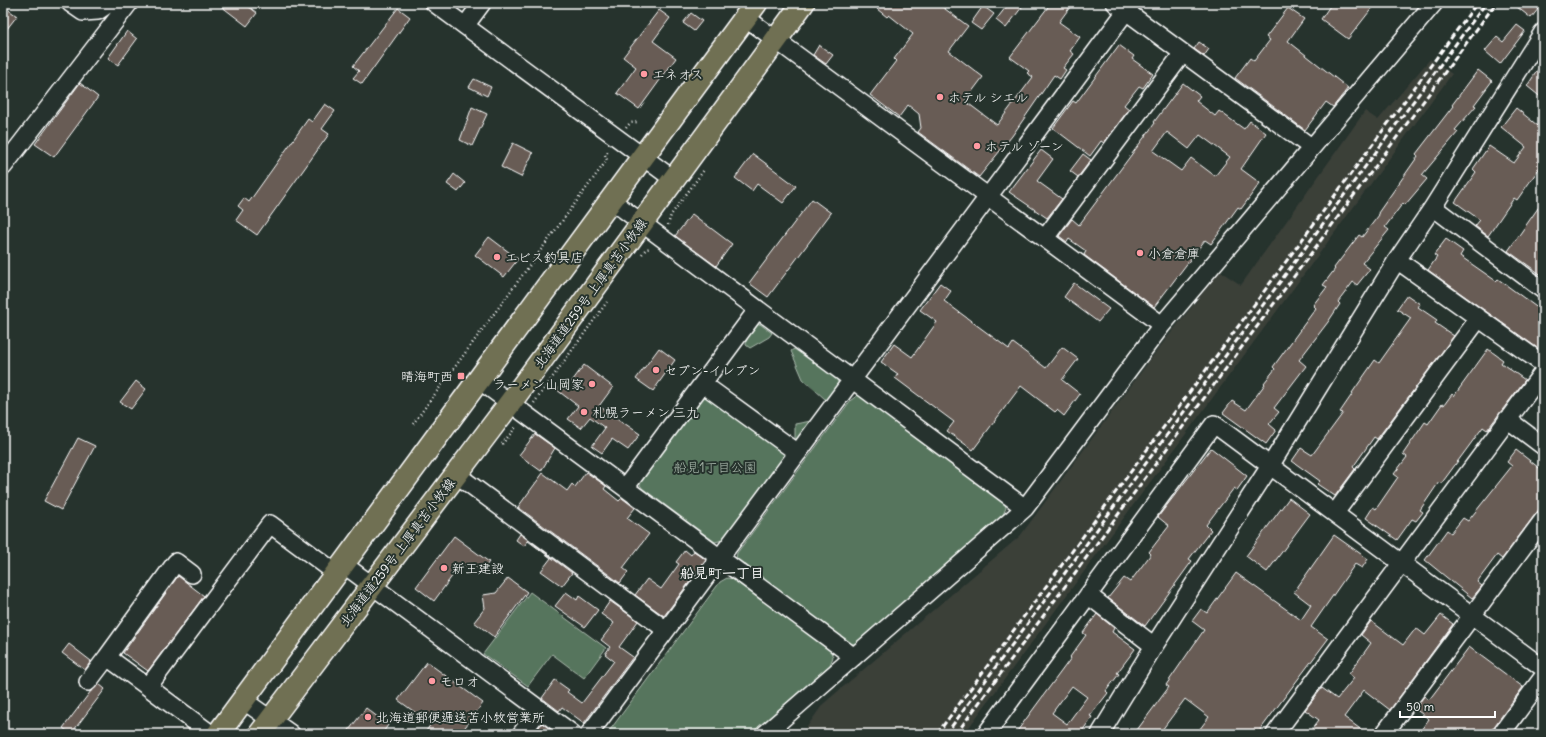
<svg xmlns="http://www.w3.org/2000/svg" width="1546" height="737" font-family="Delius,'Klee One',sans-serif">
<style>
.built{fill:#3a3f39}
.green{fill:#57755d;stroke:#abbaae}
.building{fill:#675b54;stroke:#fff;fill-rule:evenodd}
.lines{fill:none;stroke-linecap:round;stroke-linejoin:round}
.minor-casing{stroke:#fff;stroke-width:20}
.major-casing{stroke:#fff;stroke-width:25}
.path{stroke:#fff;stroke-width:2.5;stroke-dasharray:1 3;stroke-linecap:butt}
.minor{stroke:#26332d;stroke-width:17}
.major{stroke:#706f52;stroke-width:22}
.rail{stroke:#fff;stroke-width:3;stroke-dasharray:6 3;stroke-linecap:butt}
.poi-dot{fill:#ff9aa2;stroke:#26332d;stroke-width:1.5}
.labels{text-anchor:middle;stroke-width:4;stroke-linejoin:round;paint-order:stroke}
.poi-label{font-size:13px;fill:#fff;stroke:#26332d;text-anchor:start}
.street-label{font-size:13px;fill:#fff;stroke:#26332d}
.park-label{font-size:13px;fill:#abbaae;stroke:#26332d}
.neighbourhood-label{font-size:14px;font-weight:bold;fill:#fff;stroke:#26332d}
</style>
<rect width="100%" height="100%" fill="#26332d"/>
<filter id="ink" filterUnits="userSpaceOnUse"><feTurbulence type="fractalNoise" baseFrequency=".025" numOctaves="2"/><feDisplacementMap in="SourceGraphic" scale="8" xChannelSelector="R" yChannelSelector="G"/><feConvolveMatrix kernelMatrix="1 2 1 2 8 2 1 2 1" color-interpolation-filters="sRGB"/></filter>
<g filter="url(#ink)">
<path class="built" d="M1430,59L1452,74L964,734H802L823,704L1020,536L1158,349L1220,271L1241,285L1365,111L1378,120Z"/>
<path class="green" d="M760,324L772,333L769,337L750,348L746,345C747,335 750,328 760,324Z
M794,349L836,378L839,384L836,392L826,400L803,379L791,351Z
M705,392L790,455L727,539L715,542L642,488L639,483L640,479Z
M858,395L864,397L1004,500L1006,508L1002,517L863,641L853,644L845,642L739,563L736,559L737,553L851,400Z
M811,421L801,442L795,441V424Z
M727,578L734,579L830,650L833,657L830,665L750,734H607L720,582Z
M530,592L606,648L584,678L552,654L528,686L483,654Z"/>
<path class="building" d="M217,3H244L257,13L247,26Z
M882,3H937L968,26L949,51L983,77L965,101L997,125L1033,77L1027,73L1029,71L1010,57L1051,3H1073L1059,22L1080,37L1070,51L1074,54L1063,68L1066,70L1060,79L1054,75L1012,136L979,177L918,132L921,128L919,114L908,105L899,117L870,95L896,61L894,59L913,34L889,15L887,17L877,9Z
M1009,3H1025L1006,28L996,20Z
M1332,3H1376L1348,39L1321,19Z
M1512,3H1543L1531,18Z
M3,6L17,16L3,34Z
M983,6L994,14L981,30L971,23Z
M398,8L410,17L362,84L353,78L359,71L353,66Z
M1288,8L1304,19L1288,41L1348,88L1333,107L1326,102L1305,130L1235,78L1250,58L1254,61L1270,40L1266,37Z
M659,10L670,18L653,41L676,58L639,109L617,93L636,67L623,57Z
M691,13L702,21L694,31L683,23Z
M1517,25L1525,31L1500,64L1485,51L1497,37L1503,42Z
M127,31L137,39L118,65L108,58Z
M1199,42L1209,49L1204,56L1194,49Z
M819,45L833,55L826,64L813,55Z
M1119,45L1134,56L1132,59L1153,74L1143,88L1139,86L1124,105L1129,109L1104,143L1101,141L1090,156L1053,128L1073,101L1076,103Z
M1543,62V99L1527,86Z
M1478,70L1492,81L1474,105L1476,106L1455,130L1458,132L1422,175L1427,179L1405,205L1403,203L1385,227L1389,230L1362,263L1370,269L1357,285L1353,282L1338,302L1340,304L1328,322L1299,360L1306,366L1274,408L1279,412L1269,424L1276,430L1266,444L1223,413L1232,401L1246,410L1265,384L1264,383L1275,369L1273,367L1316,308L1313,305L1327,287L1323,285L1335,269L1334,268L1359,235L1362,237L1379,215L1378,213L1418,156L1416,154L1453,106L1452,105Z
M474,79L491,87L487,96L469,87Z
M80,83L98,97L54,157L35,144Z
M1183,83L1200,96L1196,101L1215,116L1219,111L1244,129L1250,121L1266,133L1241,169L1260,183L1241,209L1238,207L1211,244L1205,240L1154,307L1084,255L1086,251L1069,239L1067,242L1059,236L1072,219L1079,225L1155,123L1154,122ZM1167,132L1189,149L1200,135L1230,157L1215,176L1191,158L1181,171L1153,151Z
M325,104L335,111L322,129L329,134L257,235L236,220L243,210L238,206L244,198L249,202L308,119L312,122Z
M472,107L487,114L472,146L460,140Z
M1516,108L1543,130V163L1517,200L1514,198L1488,236L1475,226L1480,220L1455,202L1476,172L1473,169L1489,146L1514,163L1526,147L1501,127Z
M513,143L533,153L521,177L501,167Z
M1041,150L1053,159L1037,181L1062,199L1047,218L1009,192Z
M753,154L796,186L783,203L757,184L752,191L735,178Z
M1083,154L1091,160L1078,177L1070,171Z
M454,174L465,183L458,192L447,184Z
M812,199L831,213L768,297L749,283Z
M1543,201V276L1508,251Z
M692,214L732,244L716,266L675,236Z
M489,237L518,259L504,277L475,255Z
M1446,239L1463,251L1460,256L1496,281L1498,279L1543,312V352L1428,270L1437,257L1434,255Z
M940,283L951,291L944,301L1009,349L1013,343L1046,368L1062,347L1078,359L1062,380L1080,394L1064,416L1057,410L1055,412L1021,386L973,450L947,431L954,422L895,378L898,374L881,362L894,344L912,357L937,322L920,310Z
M1074,283L1109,309L1098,322L1064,297Z
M1407,295L1420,304L1418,307L1437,320L1435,323L1454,336L1377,439L1374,437L1353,467L1355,469L1335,496L1317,484L1320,481L1292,461L1301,448L1312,455L1343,413L1340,412L1353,393H1352L1375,360L1379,363L1411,318L1397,309Z
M659,348L675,360L653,391L636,379Z
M1488,349L1503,360L1501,363L1525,380L1487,430L1483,427L1441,484L1439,482L1420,510L1423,512L1416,521L1412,519L1397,540L1366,518L1373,507L1376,509L1398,477L1394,474L1407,457L1403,454L1425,422L1428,424L1442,404L1444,405L1452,394L1454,396Z
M584,365L613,387L599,406L640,434L628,450L612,439L602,453L592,446L605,428L590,417L581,428L568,419L578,406L557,390L565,380L570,384Z
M136,381L146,389L131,409L120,402Z
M535,434L555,448L541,471L519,455Z
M78,438L95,446L61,510L44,501Z
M1211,448L1247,476L1237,490L1234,488L1206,525L1211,530L1189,559L1192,561L1145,626L1108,598L1124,578L1130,582L1151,554L1149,552L1169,526L1158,517Z
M1516,450L1543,471V504L1502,559L1497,555L1477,582L1482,586L1472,598L1425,560L1447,530L1451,533L1463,518L1468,521L1512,466L1507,462Z
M586,472L606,486L604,489L619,501L622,498L635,508L627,518L649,534L623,568L628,572L620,583L518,507L543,473L567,491L572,484L575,487Z
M1289,498L1310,514L1267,572L1246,556Z
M520,534L572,573L562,586L541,571L551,558L528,541L524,546L516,540Z
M1334,535L1368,559L1362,568L1355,564L1311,627L1328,639L1257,734H1196L1209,717L1185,699L1159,734H1134L1169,687L1166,685L1204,630L1192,621L1201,609L1207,613L1236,573L1301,620L1311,605L1294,592Z
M454,536L489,562L482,571L474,565L470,570L461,564L434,601L416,587Z
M685,550L691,555L694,551L706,560L664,616L635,595L647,579L661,589L679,564L676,562Z
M178,576L204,596L148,671L123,653Z
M508,578L527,592L494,637L474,622L485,608L483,595L496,593Z
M566,592L577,600L579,596L598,610L585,627L555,606Z
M610,601L638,621L619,647L633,657L584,723L562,707L559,711L542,698L555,680L569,690L567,692L582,703L614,661L605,654L610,647L601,640L614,623L601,614Z
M1097,614L1114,628L1112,632L1135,649L1117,673L1119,674L1106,691L1108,693L1090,716L1092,717L1080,734H1015L1071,658L1070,657L1086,635L1083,633ZM1072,686L1087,697L1067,724L1052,713Z
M1441,615L1453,624L1390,710L1364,690L1344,717L1367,734H1308L1319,720L1305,710L1322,688L1337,699L1354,678L1349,674L1371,643L1361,635L1371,621L1403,645L1416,628L1425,635Z
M69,644L91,661L85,670L62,653Z
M1469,647L1523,687L1493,728L1491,734H1418L1429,719L1415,709L1424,696L1429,700Z
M427,662L483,703L460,734H424L431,724L398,700Z
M99,684L105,689L71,734L63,728L91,691Z
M366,708L388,725L382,734H346Z
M542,723L556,734H534Z"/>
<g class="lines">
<g class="minor-casing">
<path id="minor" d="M70,3L83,12L98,11L110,3
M434,3L673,179
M1115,3L1311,147
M745,17L1162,325
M465,26L482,3
M3,167L129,3
M611,200L1025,508
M1433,207L1543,290
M1045,238L1183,53
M1397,260L1543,364
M479,380L854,657
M703,384L798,453
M1507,419L1543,446
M456,474L666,630
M625,488L757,310
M1335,513L1479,318
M343,564L573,734
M1088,595L1154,646
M107,657L176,562L192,574
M88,682L107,657L148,687
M243,700L291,734
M211,734L148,687L270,524L336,573
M521,734L540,709
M589,734L1132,3
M765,734L1025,508L1162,325L1434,3
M986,734L1214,424L1543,668
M1100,734L1154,646L1270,466L1397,260L1433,207L1543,32
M1275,734L1543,372
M1384,734L1543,520
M1501,734L1543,677"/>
</g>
<g class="major-casing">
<path id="major" d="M218,734L756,3
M260,734L510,403L803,3"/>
</g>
<path class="path" d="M626,128L630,123L637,122
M668,225L671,215L704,170
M642,254L646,249L651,248
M534,403L607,302
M413,424L607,160L605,155L609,150
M502,444L517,426"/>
<use href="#minor" class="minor"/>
<use href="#major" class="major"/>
<path class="rail" d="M937,734L1477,3
M946,734L1486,3
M956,734L1496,3"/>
</g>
</g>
<g class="poi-dot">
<circle cx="644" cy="74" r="4"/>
<circle cx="940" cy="97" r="4"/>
<circle cx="977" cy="146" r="4"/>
<circle cx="1140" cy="253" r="4"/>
<circle cx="497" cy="257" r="4"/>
<circle cx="656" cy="370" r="4"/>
<rect x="457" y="372" width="8" height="8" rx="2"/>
<circle cx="592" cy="384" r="4"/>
<circle cx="584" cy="412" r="4"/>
<circle cx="444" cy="568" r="4"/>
<circle cx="432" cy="681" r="4"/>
<circle cx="368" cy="717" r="4"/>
</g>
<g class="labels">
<g class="poi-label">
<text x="652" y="79">エネオス</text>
<text x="948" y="102">ホテル シエル</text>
<text x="985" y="151">ホテル ゾーン</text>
<text x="1148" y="258">小倉倉庫</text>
<text x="505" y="262">エビス釣具店</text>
<text x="664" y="375">セブン-イレブン</text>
<text x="453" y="381" text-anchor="end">晴海町西</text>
<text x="584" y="389" text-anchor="end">ラーメン山岡家</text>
<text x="592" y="417">札幌ラーメン 三九</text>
<text x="452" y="573">新王建設</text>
<text x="440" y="686">モロオ</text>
<text x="376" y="722">北海道郵便逓送苫小牧営業所</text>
</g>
<g class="street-label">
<text transform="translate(590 293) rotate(-54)" y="5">北海道道259号 上厚真苫小牧線</text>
<text transform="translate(397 552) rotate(-53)" y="5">北海道道259号 上厚真苫小牧線</text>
</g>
<g class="park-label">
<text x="715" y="472">船見1丁目公園</text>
</g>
<g class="neighbourhood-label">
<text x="722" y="578">船見町一丁目</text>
</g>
</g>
<rect width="1546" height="737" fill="none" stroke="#26332d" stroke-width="16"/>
<rect x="8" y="8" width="1530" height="721" fill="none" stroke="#fff" stroke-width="1.5" filter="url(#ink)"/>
<path d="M1400 711v6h95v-6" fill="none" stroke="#ffffff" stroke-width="2"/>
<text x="1406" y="711" font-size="12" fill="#ffffff" stroke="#26332d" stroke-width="3" paint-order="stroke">50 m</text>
</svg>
